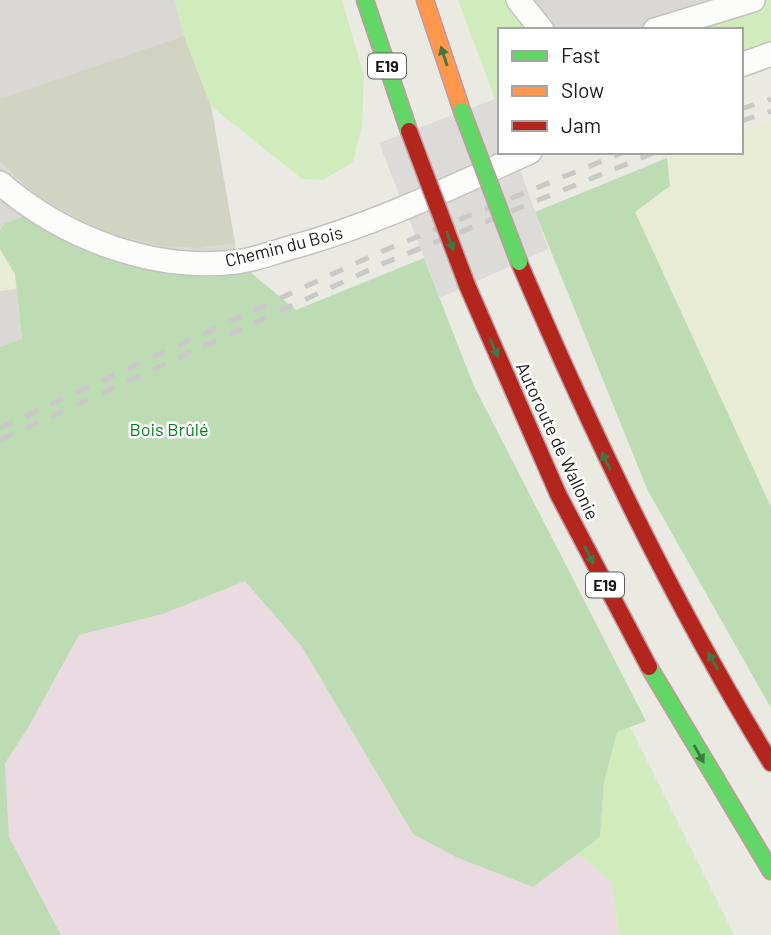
<svg xmlns="http://www.w3.org/2000/svg" width="771" height="935" font-family="Barlow,sans-serif">
<style>
.residential{fill:#d9d8d4}
.industrial{fill:#e9dbe1}
.construction{fill:#d2d4c3}
.farmland{fill:#e8ecd3}
.grass{fill:#d0ecbd}
.forest{fill:#bddcb4}
.pier{fill:#dcdbd8}
.lines{fill:none;stroke-linecap:round;stroke-linejoin:round}
.street-casing{stroke:#c2c2bf;stroke-width:26}
.fast-casing{stroke:#c2999e;stroke-width:19}
.slow-casing{stroke:#c2999e;stroke-width:19}
.jam-casing{stroke:#c2999e;stroke-width:19}
.street{stroke:#fcfcfb;stroke-width:23}
.fast{stroke:#63d668;stroke-width:16}
.slow{stroke:#ff974d;stroke-width:16}
.jam{stroke:#b3261e;stroke-width:16}
.rail{stroke:#c9c9c8;stroke-width:5;stroke-dasharray:14 14;stroke-linecap:butt}
.fast-bridge-casing{stroke:#c2999e;stroke-width:19;stroke-linecap:butt}
.jam-bridge-casing{stroke:#c2999e;stroke-width:19;stroke-linecap:butt}
.fast-bridge{stroke:#63d668;stroke-width:16}
.jam-bridge{stroke:#b3261e;stroke-width:16}
.oneway{fill:#3f7842}
.labels{text-anchor:middle;stroke-width:5;stroke-linejoin:round;paint-order:stroke}
.shield{fill:#fff;stroke:#5f5f5f;stroke-width:2}
.shield-label{font-size:16px;font-weight:bold;fill:#1b1b1b}
.street-label{font-size:18px;fill:#1b1b1b;stroke:#fff}
.park-label{font-size:18px;fill:#00811d;stroke:#fff}
</style>
<rect width="100%" height="100%" fill="#eae9e2"/>
<path class="residential" d="M0,0H175L184,36L211,106L238,262L4,224L0,230Z
M518,0H753L655,30H542Z
M0,249L15,273L22,340L0,347Z"/>
<path class="industrial" d="M246,580L302,647L413,834L532,887L576,852L612,883L619,935H61L9,837L5,763L28,728L79,635L163,614Z"/>
<path class="construction" d="M184,36L211,106L235,243L200,248L163,246L109,234L68,216L28,189L0,161V99Z"/>
<path class="farmland" d="M771,121V507L635,212L670,186L667,158L684,152H741V132Z
M0,249L15,273L17,289L0,291Z"/>
<path class="grass" d="M175,0H342L364,76L362,125L353,162L323,180L302,179L211,106L184,36Z
M458,0H518L542,30H500V112Z
M753,0H771V54L741,65V30H655Z
M630,727L734,935H619L612,883L576,852L600,837L604,782L617,732Z"/>
<path class="forest" d="M667,158L670,186L635,212L771,507V708L648,491L535,212Z
M25,216L50,220L95,240L238,262L296,310L424,258L473,384L646,721L617,732L604,782L600,837L533,887L456,857L413,834L302,647L245,581L163,614L79,635L28,728L5,763L9,837L61,935H0V347L22,339L15,274L0,249V230L4,224Z"/>
<path class="pier" d="M495,99L500,112V152H514L548,249L440,298L379,143Z"/>
<g class="lines">
<g class="street-casing">
<path id="street" d="M518,0L542,30
M655,30L753,0
M741,65L771,54
M0,183C62,237 152,272 236,262C255,260 274,252 293,247C376,224 452,187 530,152"/>
</g>
<g class="fast-casing">
<path id="fast" d="M365,0L409,131
M649,667L771,871"/>
</g>
<g class="slow-casing">
<path id="slow" d="M425,0L462,111"/>
</g>
<g class="jam-casing">
<path id="jam" d="M519,262C593,435 673,603 771,763
M467,285L558,494L649,667"/>
</g>
<use href="#street" class="street"/>
<use href="#fast" class="fast"/>
<use href="#slow" class="slow"/>
<use href="#jam" class="jam"/>
<path class="rail" d="M741,109L771,99
M741,121L771,111
M0,428L378,253L624,152
M0,440L382,264L656,152"/>
<g class="fast-bridge-casing">
<path id="fast-bridge" d="M462,111L519,262"/>
</g>
<g class="jam-bridge-casing">
<path id="jam-bridge" d="M409,131L467,285"/>
</g>
<use href="#fast-bridge" class="fast-bridge"/>
<use href="#jam-bridge" class="jam-bridge"/>
</g>
<defs><path id="oneway-solid" d="M-6-.8H1V-3.2L6.5 0L1 3.2V.8H-6Z" transform="scale(1.75)"/></defs>
<g class="oneway">
<use href="#oneway-solid" transform="translate(444 56) rotate(-108)"/>
<use href="#oneway-solid" transform="translate(450 241) rotate(70)"/>
<use href="#oneway-solid" transform="translate(494 348) rotate(67)"/>
<use href="#oneway-solid" transform="translate(606 461) rotate(-116)"/>
<use href="#oneway-solid" transform="translate(589 555) rotate(64)"/>
<use href="#oneway-solid" transform="translate(713 661) rotate(-119)"/>
<use href="#oneway-solid" transform="translate(699 754) rotate(61)"/>
</g>
<g class="labels">
<g class="shield">
<rect x="368" y="53.5" width="38" height="25" rx="5"/>
<rect x="586" y="572.5" width="38" height="25" rx="5"/>
</g>
<g class="shield-label">
<text x="387" y="72">E19</text>
<text x="605" y="591">E19</text>
</g>
<g class="street-label">
<text transform="translate(284 247) rotate(-14)" y="6">Chemin du Bois</text>
<text transform="translate(557 441) rotate(65)" y="6">Autoroute de Wallonie</text>
</g>
<g class="park-label">
<text x="169" y="436">Bois Brûlé</text>
</g>
</g>
<rect x="498" y="28" width="245" height="126" fill="#ffffff" stroke="#a4a4a4" stroke-width="2"/>
<rect x="512" y="51" width="35" height="10" fill="#63d668" stroke="#a4a4a4" stroke-width="2"/>
<text x="561" y="63" font-size="21" fill="#1b1b1b">Fast</text>
<rect x="512" y="86" width="35" height="10" fill="#ff974d" stroke="#a4a4a4" stroke-width="2"/>
<text x="561" y="98" font-size="21" fill="#1b1b1b">Slow</text>
<rect x="512" y="121" width="35" height="10" fill="#b3261e" stroke="#a4a4a4" stroke-width="2"/>
<text x="561" y="133" font-size="21" fill="#1b1b1b">Jam</text>
</svg>
